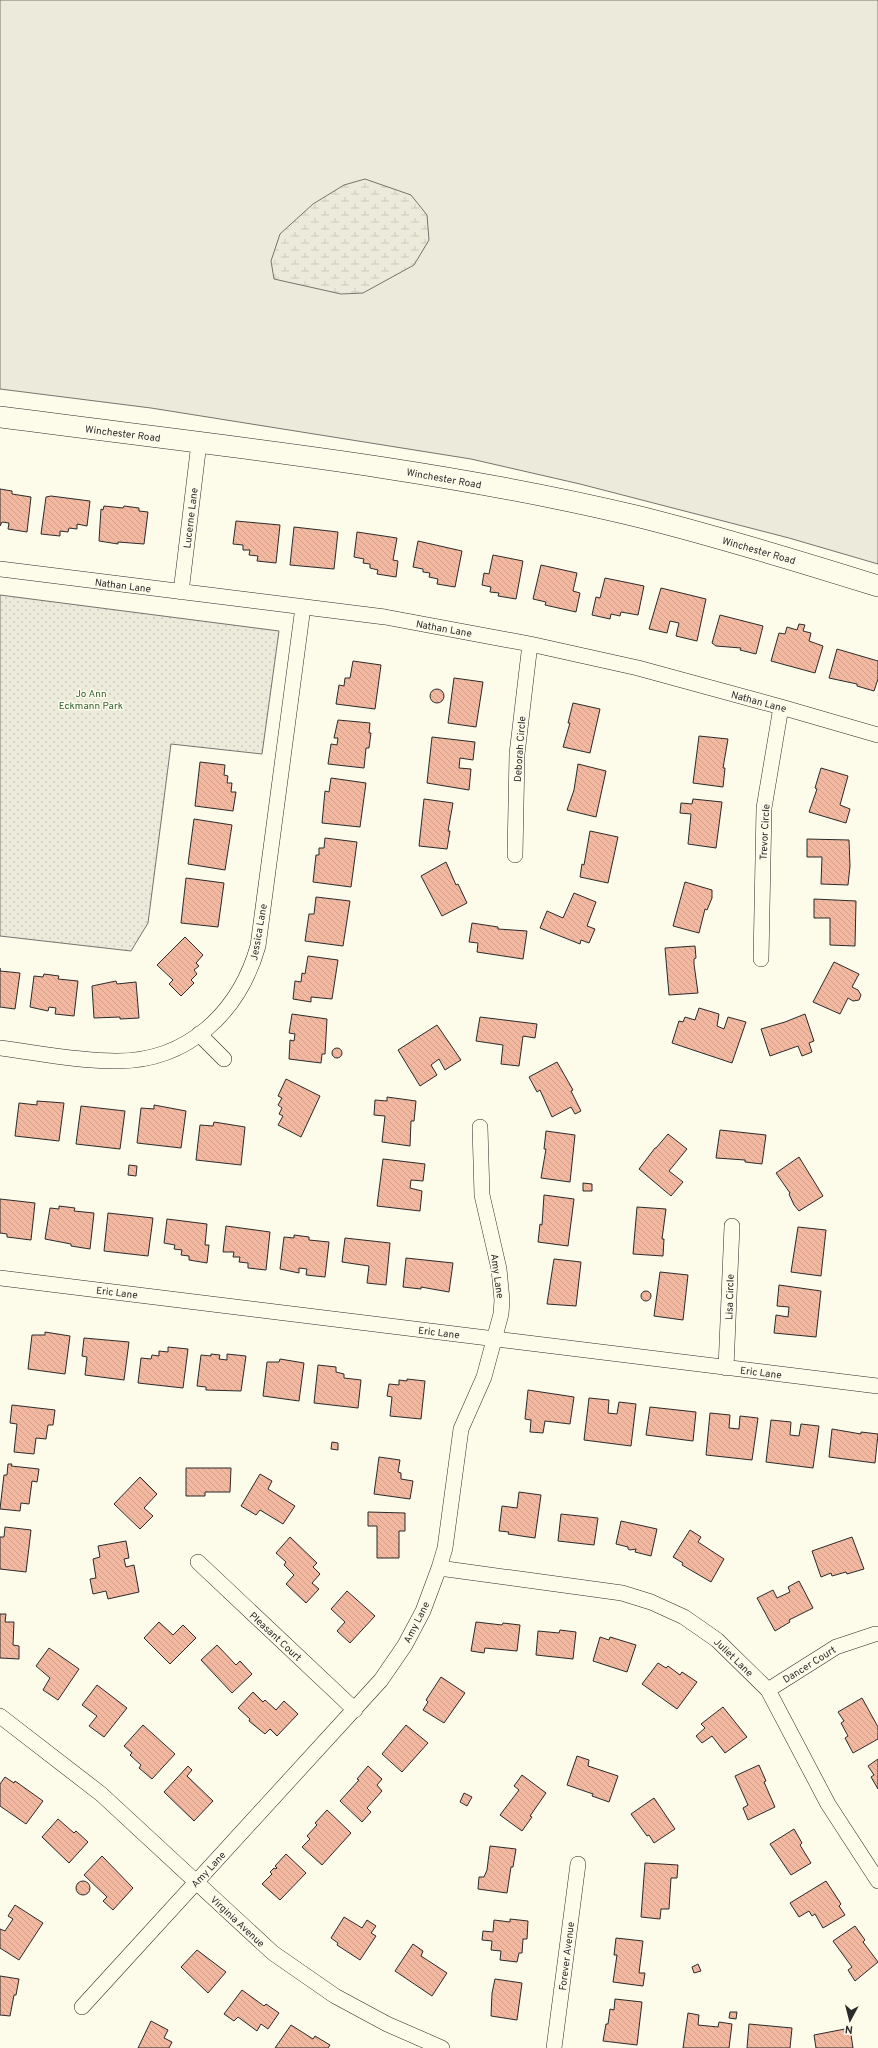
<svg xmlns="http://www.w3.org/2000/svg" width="878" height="2048" font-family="Overpass,sans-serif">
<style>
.grass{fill:#ecebdb;stroke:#74746e}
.wetland{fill:url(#wetland-marsh);stroke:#74746e}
.park{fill:url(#park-dots);stroke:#74746e}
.building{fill:url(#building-back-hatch);stroke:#2b2b2b}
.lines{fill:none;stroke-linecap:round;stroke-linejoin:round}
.street-casing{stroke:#2b2b2b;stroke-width:16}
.secondary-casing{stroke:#2b2b2b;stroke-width:22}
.street{stroke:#fdfbea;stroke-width:15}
.secondary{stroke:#fdfbea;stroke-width:21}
.labels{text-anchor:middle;stroke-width:3;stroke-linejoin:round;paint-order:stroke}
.street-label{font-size:10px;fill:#2b2b2b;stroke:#fdfbea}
.park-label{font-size:10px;fill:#34623c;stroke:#fdfbea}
</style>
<defs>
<pattern id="wetland-marsh" width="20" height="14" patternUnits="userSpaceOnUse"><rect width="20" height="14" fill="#ecebdb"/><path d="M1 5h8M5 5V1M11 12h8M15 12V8" fill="none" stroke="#cbcabc"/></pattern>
<pattern id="park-dots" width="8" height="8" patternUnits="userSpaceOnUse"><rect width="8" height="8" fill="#ecebdb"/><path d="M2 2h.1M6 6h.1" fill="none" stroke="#cbcabc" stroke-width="1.8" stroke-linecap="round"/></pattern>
<pattern id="building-back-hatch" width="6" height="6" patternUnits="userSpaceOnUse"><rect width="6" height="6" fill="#f2b8a0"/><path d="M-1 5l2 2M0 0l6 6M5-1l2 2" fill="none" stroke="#d09e8a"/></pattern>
</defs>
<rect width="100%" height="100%" fill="#fdfbea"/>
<path class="grass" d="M0,0H878V564L789,538L580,484L471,459L151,408L0,389Z"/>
<path class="wetland" d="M365,179L411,195L427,215L429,240L414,265L363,293L341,294L274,279L271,261L280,234L313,204L344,185Z"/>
<path class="park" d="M0,595L279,631L262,754L171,744L148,923L131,951L0,936Z"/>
<path class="building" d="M0,489L12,491V494L31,497L27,532L8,529L9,523L2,522L0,526Z
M51,496L90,501L87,526L77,524V529L69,528L68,532L60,531V536L41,534L46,497Z
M104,506L123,508L124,506L139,508V511L148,512L144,544L118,542V544L99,541L101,509L103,510Z
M236,521L280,525L276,563L257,561L258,556L249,555L250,550H243V545L233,544Z
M294,527L338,532L334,569L290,565Z
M357,532L397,538L393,560L398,561L396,577L377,574L378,570L370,568V564L363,563L364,559L354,557Z
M418,541L462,551L455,587L437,584L438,579L429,577L430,573L423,572V569L413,567Z
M493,555L523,561L516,599L498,596L499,593L490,592L491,587L482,585L484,573L489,574Z
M541,565L577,573L573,591L580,593L576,612L545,605L546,602L533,599Z
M605,578L644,586L638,615L621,612L620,616L611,614L610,619L592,615L596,597L600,598Z
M661,588L706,599L697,641L676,636L679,623L670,621L667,633L649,629Z
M720,615L763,626L756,654L740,650L741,648L716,646L712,643Z
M799,624L805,625L803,631L811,633L809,641L823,646L815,673L771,661L779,633L785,634L787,627L797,630Z
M837,649L878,661V679L874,691L857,686V684L829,678Z
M353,661L381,665L375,709L336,704L339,685L344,686L345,678H350Z
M454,678L483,682L476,727L448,723Z
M430 696a7 7 0 1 1 14 0a7 7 0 1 1-14 0Z
M573,703L600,709L590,753L563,747L570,723H568Z
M338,720L370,723L369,733H371L369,748H366L364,768L328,764L331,744L337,745L338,738H334Z
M699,736L728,739L723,768H725L723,787L693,783Z
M432,737L475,742L473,760L460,758L459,768L471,769L469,790L427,783Z
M200,762L225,765L224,775L228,776L227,783H232L231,792H236L233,811L195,806Z
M578,764L606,771L596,817L567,810L574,790Z
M821,768L848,776L840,805L850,809L846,823L809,812L817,789L815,788Z
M331,778L366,783L360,827L322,823L325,791L329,792Z
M424,799L453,803L448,831H450L447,849L419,846Z
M693,799L722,802L716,848L688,844L691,814L680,813L681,803L692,804Z
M194,819L232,825L225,870L188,864Z
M590,831L618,837L608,883L580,877L582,864L584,865Z
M325,838L357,842L351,887L313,882L316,855H319V848H324Z
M807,839L849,840L850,866L848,885L821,884L822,857H807Z
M446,862L456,885L458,884L467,903L442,916L421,876Z
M186,878L224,883L218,927L181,923Z
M685,882L712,890V898L707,910L705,909L699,933L673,926Z
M574,893L596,902L587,926L595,929L589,943L581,940L580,944L540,928L547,911L563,918Z
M316,897L350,901L343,946L305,941L309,914H314Z
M814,899L856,901L855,946L830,945V918H814Z
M472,923L498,927V929L527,931L523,959L477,952L478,943L469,942Z
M185,937L203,955L196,963L199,966L194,970L197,974L191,980L194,983L181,996L169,984L173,980L157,965Z
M695,946L696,958L694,959V964L698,993L669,995L665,948Z
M308,956L338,960L332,999L311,997V1002L293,999L295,981L301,982L302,973L305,974Z
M834,962L859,974L852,987L858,990L861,995L859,1000L853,1001L848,998L840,1014L813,1002Z
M0,968V971L20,973L15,1009L0,1007Z
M44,974L59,976L58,979L78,981L74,1016L55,1014L56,1008L49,1007L48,1011L30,1007L34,976L43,977Z
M116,981L117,984L136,982L139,1018L120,1019V1017L94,1018L92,986Z
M699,1008L719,1014L717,1026L724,1029L728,1017L746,1022L732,1063L672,1043L679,1021L683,1022L685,1017L695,1020Z
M292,1014L327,1019L325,1054H322L321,1063L289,1059L290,1040L294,1041L295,1034L289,1033Z
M805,1014L814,1041L809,1043L812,1052L802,1056L798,1046L770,1056L761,1029L785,1022Z
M480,1017L537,1024L535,1038L523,1036L519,1066L501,1064L503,1045L476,1041Z
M437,1025L461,1060L445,1070L439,1059L431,1065L437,1075L420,1086L398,1050Z
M332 1053a5 5 0 1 1 10 0a5 5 0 1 1-10 0Z
M557,1062L573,1090L571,1091L581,1111L575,1114L571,1107L552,1117L540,1090L537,1092L529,1077Z
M286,1079L320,1096L301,1137L278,1125L283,1116L279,1114L282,1108L278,1105L282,1098L278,1096Z
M387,1097L416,1101L414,1121H411L410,1146L382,1142L385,1116L374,1115L375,1100L387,1101Z
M37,1101L64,1103L59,1141L15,1136L19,1103L37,1105Z
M154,1105L186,1111L181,1148L137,1143L141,1108L154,1109Z
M81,1106L125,1111L120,1149L76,1144Z
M214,1122L245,1127L241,1165L196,1160L200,1125L213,1126Z
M720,1130L766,1135L762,1164L745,1162V1160L716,1158Z
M546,1131L575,1135L570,1182L541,1178L546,1149H544Z
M668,1134L687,1149L669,1171L683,1182L671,1196L639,1169L655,1148H656Z
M799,1157L823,1196L799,1211L794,1205L789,1194L790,1193L776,1173Z
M383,1159L425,1164L423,1181L411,1180L410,1188L422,1191L420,1211L377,1206Z
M129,1165L137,1166L136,1176L128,1175Z
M583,1183L592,1184V1191H583Z
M544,1195L574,1199L568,1246L538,1242L540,1224L542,1225Z
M0,1199L35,1203L31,1240L7,1237V1234L0,1233Z
M59,1206L75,1208L74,1211L94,1213L90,1249L71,1246V1244L45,1239L50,1208L59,1209Z
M637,1207L666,1209L662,1239H664L663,1256L633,1254Z
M108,1213L153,1218L148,1256L104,1251Z
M167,1219L207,1224L205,1245H209L207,1263L189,1260V1256L181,1255L182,1250L174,1249L175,1245L164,1243Z
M226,1226L270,1232L266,1270L248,1268V1263L239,1262L240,1257H233L234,1252H223Z
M798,1227L826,1230L821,1276L791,1272Z
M294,1235L309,1237V1240L329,1242L325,1277L306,1275L307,1269L299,1268V1273L280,1269L284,1237L294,1238Z
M345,1238L390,1243L386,1285L367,1283L369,1266L342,1262Z
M406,1258L453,1263L449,1292L421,1287V1289L403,1287Z
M554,1259L581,1262L576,1306L547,1304Z
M660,1272L688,1275L683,1320L654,1316Z
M779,1285L821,1291L816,1337L774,1333L776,1315L788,1317L789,1307L777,1306Z
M641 1296a5 5 0 1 1 10 0a5 5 0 1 1-10 0Z
M45,1332L70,1336L65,1374L28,1369L32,1335H45Z
M84,1338L129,1342L124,1380L85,1375L87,1357L82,1356Z
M168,1347L188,1349L183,1388L138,1383L141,1358L151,1359L152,1355L159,1356V1351L168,1352Z
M211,1354L220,1355L219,1359L227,1360V1354L246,1356L241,1391L206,1390V1387L197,1386L201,1355L211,1356Z
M280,1359L304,1363L299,1401L263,1396L267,1362H279Z
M318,1365L336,1367V1372L344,1374V1378L361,1380L358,1408L314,1403Z
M407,1379L425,1381L421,1419L390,1416L392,1397L387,1396L389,1384L399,1385V1380L407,1381Z
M528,1390L574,1397L570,1424L545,1421L543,1433L530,1432L531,1420L525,1419Z
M589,1398L609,1400L608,1413L617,1414L619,1402L636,1404L631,1446L584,1440Z
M12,1405L55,1410L53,1425H48L46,1439L36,1438L34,1454L14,1452L17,1424L10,1423Z
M650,1407L696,1412L693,1441L646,1435Z
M710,1413L730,1415L729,1428L739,1429L740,1416L758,1418L752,1460L706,1455Z
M771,1420L791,1422L790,1435L799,1436L801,1424L819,1426L813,1468L766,1462Z
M832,1429L861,1434V1432L878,1434L875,1463L829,1457Z
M332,1442L338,1443V1450L331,1449Z
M379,1457L400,1460L398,1472L401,1473V1479L413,1481L410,1499L374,1494Z
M8,1464H12L11,1466L39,1469L37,1482L32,1481L29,1504L21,1503L20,1511L0,1509L4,1475H7Z
M186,1468H231L230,1492H205V1496H186Z
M260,1474L272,1481L268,1489L295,1506L283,1524L260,1510L256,1515L241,1506Z
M140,1477L157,1494L144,1508L153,1516L140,1529L114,1504Z
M519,1492L541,1495L535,1538L508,1534L509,1532L499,1531L502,1506L517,1508Z
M368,1512L405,1513V1531H399V1558H377V1526H368Z
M561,1514L598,1518L594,1545L558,1541Z
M621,1521L657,1529L651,1556L635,1552L636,1549L630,1550L628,1549V1547L616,1544Z
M5,1527L31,1530L26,1572L0,1569V1537H4Z
M690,1530L701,1537L698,1542L724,1559L711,1582L682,1565L683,1563L673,1557Z
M290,1537L317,1563L313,1567L320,1574L312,1583L319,1589L306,1603L286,1584L294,1575L284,1565L286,1562L276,1553Z
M852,1537L864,1569L847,1574L846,1572L832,1576L831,1573L821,1577L812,1551Z
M126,1541L129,1558L124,1559L126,1567L134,1565L139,1592L108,1599L106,1591L93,1594L90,1579L96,1578L93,1559L100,1557L98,1546Z
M799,1581L813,1608L789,1620L790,1622L775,1631L757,1598L773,1590L777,1598L790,1592L788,1587Z
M347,1591L375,1616L350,1643L337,1631L345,1622L331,1609Z
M0,1614H6L5,1622H14L13,1645L19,1646V1659L0,1658Z
M159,1622L173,1635L183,1625L196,1638L170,1664L144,1638Z
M476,1622L502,1625L503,1623L520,1625L517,1651L485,1648L484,1653L471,1651Z
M560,1630L576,1632L573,1659L536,1655L538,1631L559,1633Z
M600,1637L609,1640L610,1637L636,1645L627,1672L593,1661Z
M217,1645L236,1665L240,1661L252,1674L232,1693L201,1660Z
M49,1648L79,1669L58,1700L43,1690L50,1678L36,1666Z
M658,1663L666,1668L668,1666L680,1675L682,1672L697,1682L677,1709L642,1684Z
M441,1677L465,1693L444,1723L423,1710L428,1702L426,1700Z
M97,1685L127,1708L104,1737L89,1726L97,1716L82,1705Z
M253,1692L263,1702L265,1700L276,1710L284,1701L298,1714L277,1736L270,1729L265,1734L249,1721L250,1719L238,1708Z
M862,1698L878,1727V1739L853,1753L845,1738L848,1736L841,1723L844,1721L838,1712Z
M723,1707L747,1737L725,1753L712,1736L702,1743L696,1736L705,1728L701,1724Z
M143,1725L175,1754L152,1779L139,1768L141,1765L130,1755L132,1753L124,1746Z
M406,1725L428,1743L402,1772L382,1754Z
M577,1756L589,1760L588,1766L618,1776L609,1802L592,1796L593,1794L567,1785Z
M878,1759V1789L871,1777L874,1775L868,1766Z
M759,1765L766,1781L764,1782L775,1807L748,1820L743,1808L748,1805L735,1776Z
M188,1766L192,1770L187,1776L213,1801L194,1821L164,1792Z
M368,1766L382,1779L377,1785L382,1791L367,1808L371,1812L362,1822L340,1801L359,1780L357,1779Z
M522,1775L546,1793L530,1816L532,1817L522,1831L500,1815L519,1790L514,1786Z
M5,1777L14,1783L15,1781L43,1801L26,1824L0,1806V1784Z
M464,1793L472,1797L467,1806L460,1802Z
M654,1798L675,1829L654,1843L649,1835L647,1836L631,1814Z
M327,1810L351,1833L322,1865L302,1847L310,1839L307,1836L317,1825L315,1823Z
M58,1819L74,1833L76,1831L88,1842L69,1863L42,1837Z
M794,1829L802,1843L800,1845L811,1863L791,1875L770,1844Z
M490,1846L516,1849L513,1867H511L507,1893L478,1889L479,1877H484L487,1870Z
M286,1854L306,1873L280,1900L262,1884L272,1874L270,1872L274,1868L276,1869L277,1868L275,1866Z
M102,1856L133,1888L113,1910L103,1901L107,1897L84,1875Z
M645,1863L678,1865L677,1878H671L669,1909H661L660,1919L641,1917Z
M826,1881L841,1904L839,1906L845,1915L823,1928L815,1914L812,1916L809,1911L799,1917L790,1903Z
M76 1888a7 7 0 1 1 14 0a7 7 0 1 1-14 0Z
M15,1905L43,1923L19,1960L0,1948V1929L5,1931L13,1919L8,1916Z
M344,1917L362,1928L367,1920L376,1926L371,1933L376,1936L360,1960L337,1945L338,1943L331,1938Z
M510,1919L528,1921L527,1939H523L522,1953H519L517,1962L500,1960L501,1951L491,1950L492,1941L482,1940L483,1931L493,1932L494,1920L510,1922Z
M855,1926L865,1940L863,1942L878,1962L855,1981L848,1970L852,1967L833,1941Z
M616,1938L643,1941L639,1973H645L643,1986L613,1982L617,1955H614Z
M413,1944L423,1951L421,1956L447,1973L432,1996L395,1971Z
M197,1950L226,1972L208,1993L181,1967Z
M698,1964L701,1971L694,1973L692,1967Z
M0,1976L19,1979L16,1995H14L10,2016L0,2015Z
M495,1979L522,1983L517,2020L491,2016L492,1993Z
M242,1990L264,2006L266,2004L279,2013L268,2029L261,2024L257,2031L238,2017L234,2021L224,2014Z
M615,1999L642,2002L637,2045L603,2041L606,2024H608L610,2009L614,2010Z
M730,2012H737L736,2019L729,2018Z
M688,2013L699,2015L698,2025L718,2027L719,2022L732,2024L729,2048H683Z
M151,2021L168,2030L164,2038L172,2042L169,2048H138Z
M749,2024L792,2028L790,2048H747Z
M291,2025L313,2039L315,2036L330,2045L328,2048H275Z
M850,2028L853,2048H816L814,2035Z"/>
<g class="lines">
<g class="street-casing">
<path id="street" d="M0,569L385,617L530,644L638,668L781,707L878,735
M181,592L199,443
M515,855L517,754L530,644
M761,959L764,808L781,707
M199,1034L224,1059
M0,1048C38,1053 77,1061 115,1061C187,1062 239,1013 258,946L303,607
M0,1278L878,1386
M726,1368L732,1226
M198,1562L355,1710
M439,1568L622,1593L651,1602L684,1617L717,1640L768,1690L828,1804L878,1881
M768,1690L836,1647L875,1634
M0,1716L101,1794L273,1953L335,1996L387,2024L442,2048
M82,2007L381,1680L405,1645L423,1611L439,1568L445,1548L461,1429L484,1377L501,1314L502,1300L499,1269L482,1195L480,1127
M554,2048L578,1864"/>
</g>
<g class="secondary-casing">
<path id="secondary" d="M0,417C212,445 427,466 636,516C717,536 798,561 878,586"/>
</g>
<use href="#street" class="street"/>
<use href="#secondary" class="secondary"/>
</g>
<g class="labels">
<g class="street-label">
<text transform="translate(123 433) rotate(7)" y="4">Winchester Road</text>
<text transform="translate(444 478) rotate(10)" y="4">Winchester Road</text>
<text transform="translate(190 518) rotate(-83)" y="4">Lucerne Lane</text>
<text transform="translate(759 550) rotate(16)" y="4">Winchester Road</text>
<text transform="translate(123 585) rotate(7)" y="4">Nathan Lane</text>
<text transform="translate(444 628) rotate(10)" y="4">Nathan Lane</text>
<text transform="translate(759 701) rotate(15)" y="4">Nathan Lane</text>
<text transform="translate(519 749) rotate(-86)" y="4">Deborah Circle</text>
<text transform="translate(764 832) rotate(-87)" y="4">Trevor Circle</text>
<text transform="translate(258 932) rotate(-80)" y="4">Jessica Lane</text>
<text transform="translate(498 1276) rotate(82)" y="4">Amy Lane</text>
<text transform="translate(117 1292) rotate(7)" y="4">Eric Lane</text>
<text transform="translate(729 1297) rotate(-88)" y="4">Lisa Circle</text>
<text transform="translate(439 1332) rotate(7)" y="4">Eric Lane</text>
<text transform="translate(761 1372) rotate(7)" y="4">Eric Lane</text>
<text transform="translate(416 1622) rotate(-63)" y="4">Amy Lane</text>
<text transform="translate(276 1636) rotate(43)" y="4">Pleasant Court</text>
<text transform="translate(734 1657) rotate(44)" y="4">Juliet Lane</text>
<text transform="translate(809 1664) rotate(-32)" y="4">Dancer Court</text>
<text transform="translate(208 1869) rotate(-47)" y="4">Amy Lane</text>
<text transform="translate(238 1921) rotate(43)" y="4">Virginia Avenue</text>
<text transform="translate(566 1956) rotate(-83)" y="4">Forever Avenue</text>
</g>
<g class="park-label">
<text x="91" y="697">Jo Ann<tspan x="91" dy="12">Eckmann Park</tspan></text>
</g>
</g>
<g transform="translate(850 2020) rotate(187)" stroke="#fdfbea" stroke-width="3" paint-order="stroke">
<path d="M0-3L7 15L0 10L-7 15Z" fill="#2b2b2b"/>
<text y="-6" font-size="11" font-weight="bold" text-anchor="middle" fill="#2b2b2b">N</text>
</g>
</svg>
